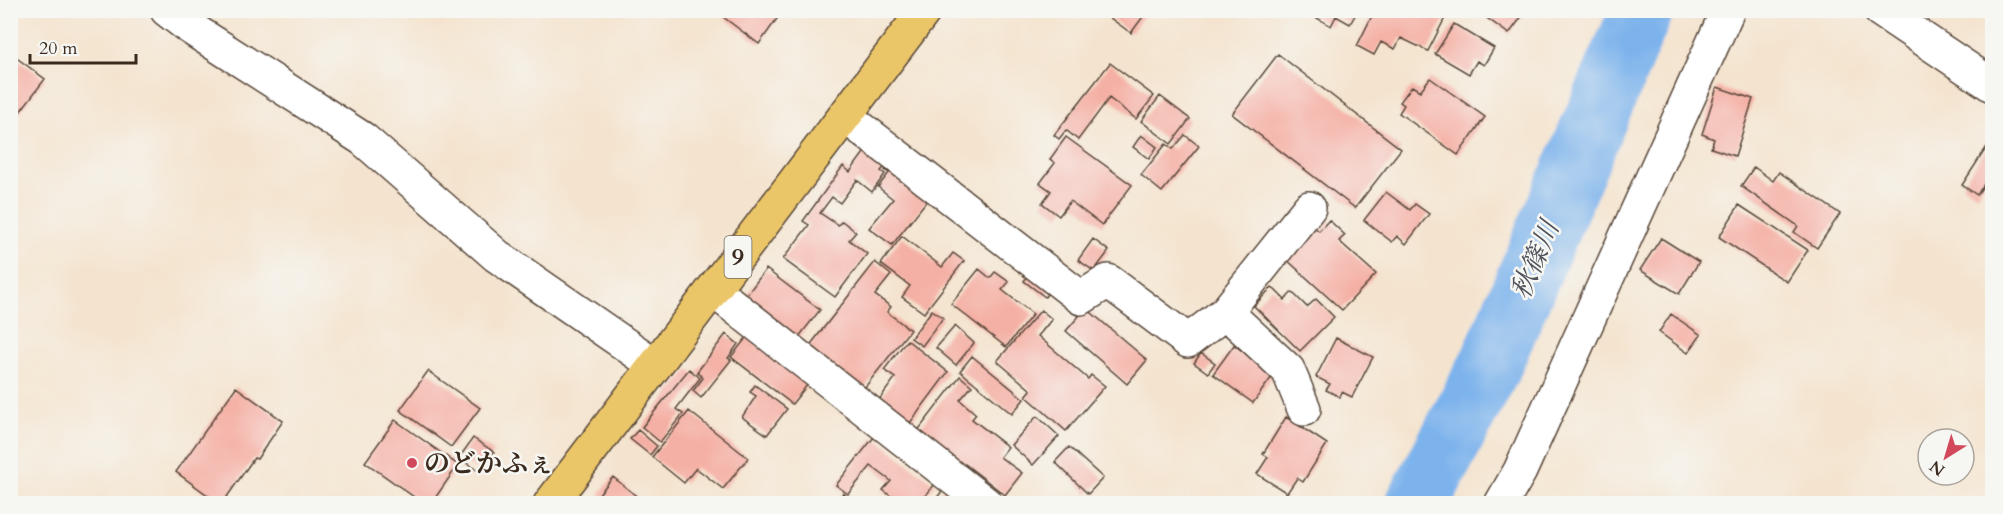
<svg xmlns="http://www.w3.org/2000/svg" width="2003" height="514" font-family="Cardo,'Noto Serif JP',serif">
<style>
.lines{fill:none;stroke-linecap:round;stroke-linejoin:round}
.river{stroke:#7db3ec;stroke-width:63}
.building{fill:#f5b0a5}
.street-casing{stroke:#574639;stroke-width:36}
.primary-casing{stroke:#574639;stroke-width:36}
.street{stroke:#fff;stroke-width:33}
.primary{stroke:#ebc669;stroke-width:33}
.poi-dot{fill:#d1495b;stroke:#f6f6f2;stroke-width:2}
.labels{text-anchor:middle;stroke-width:5;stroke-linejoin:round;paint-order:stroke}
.shield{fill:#f6f6f2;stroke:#73675e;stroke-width:1.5}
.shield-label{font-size:24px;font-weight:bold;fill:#3b2a1e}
.poi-label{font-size:26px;font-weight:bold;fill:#3b2a1e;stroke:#f6f6f2;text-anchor:start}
.water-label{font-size:27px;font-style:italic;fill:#4f535c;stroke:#f6f6f2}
</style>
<rect width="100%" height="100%" fill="#f6f6f2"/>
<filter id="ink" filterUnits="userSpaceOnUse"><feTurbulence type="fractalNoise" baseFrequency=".0167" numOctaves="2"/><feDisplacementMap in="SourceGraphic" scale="12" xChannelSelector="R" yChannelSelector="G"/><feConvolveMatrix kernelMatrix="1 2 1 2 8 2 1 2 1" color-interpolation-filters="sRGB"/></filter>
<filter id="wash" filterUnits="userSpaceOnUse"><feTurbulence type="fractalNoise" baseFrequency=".008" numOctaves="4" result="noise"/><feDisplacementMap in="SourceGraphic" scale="24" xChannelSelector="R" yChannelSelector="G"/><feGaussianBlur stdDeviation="1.35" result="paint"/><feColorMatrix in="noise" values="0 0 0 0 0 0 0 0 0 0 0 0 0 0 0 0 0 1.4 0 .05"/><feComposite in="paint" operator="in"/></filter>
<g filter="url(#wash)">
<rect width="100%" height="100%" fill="#f4e4cf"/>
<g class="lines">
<path class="river" d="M1417,504L1491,364L1642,10"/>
</g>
<g id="blocks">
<path class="building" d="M714,10H771L779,16L759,44Z
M1099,10H1148L1131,33Z
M1310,10H1358L1350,24L1336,16L1331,26L1308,13Z
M1375,10H1441L1447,14L1428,51L1401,38L1395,49L1381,42L1374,55L1357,46Z
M1482,10H1523L1525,12L1509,34L1480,13Z
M1454,24L1494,48L1484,65L1477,61L1469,74L1435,54Z
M10,53L45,79L13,121L10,119Z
M1278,54L1401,149L1355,208L1232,114Z
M1110,63L1154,96L1136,119L1109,98L1078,140L1066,130L1059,139L1054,135Z
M1430,78L1485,117L1458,155L1399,113L1404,105L1400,102L1412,86L1420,91Z
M1717,87L1753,99L1735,156L1711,148L1714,139L1702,134Z
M1160,96L1190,119L1171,144L1141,121Z
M1141,135L1157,147L1149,159L1133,147Z
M1185,135L1199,146L1162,192L1141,175L1166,144L1173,149Z
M1066,137L1132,185L1102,225L1070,201L1059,216L1042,203L1051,191L1040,183L1055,163L1050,159Z
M1992,139V172L1977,195L1962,185Z
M866,150L886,165L881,171L885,174L872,192L857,180L840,203L832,197L820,213L838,225L842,221L856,232L849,240L867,254L835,297L783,259L809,225L803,221L843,166L850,172Z
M888,166L929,198L892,245L869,228L893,199L878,187L889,173L885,170Z
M1754,167L1773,181L1779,172L1840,214L1817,248L1794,232L1798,226L1741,186Z
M1386,192L1410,210L1415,204L1429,214L1406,244L1397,236L1392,242L1364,220Z
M1739,205L1808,250L1787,282L1719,237Z
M1329,220L1345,235L1339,241L1376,274L1342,310L1285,258L1314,227L1319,231Z
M902,236L942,267L953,253L964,261L924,313L902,297L910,286L881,264Z
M1661,238L1699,262L1679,294L1640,270Z
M1093,239L1109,251L1094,271L1078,260Z
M875,262L891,275L875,295L891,307L887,312L910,330L862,391L808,348Z
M766,269L820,310L798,338L745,297Z
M979,269L990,278L995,272L1009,282L1002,290L1033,314L1006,347L951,304Z
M1031,271L1052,287L1045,297L1024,281Z
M1272,287L1285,300L1292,292L1307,307L1316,299L1334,317L1300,351L1254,306Z
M1086,308L1147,360L1127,384L1066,331Z
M932,310L943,318L922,346L911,338Z
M1041,310L1052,319L1038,336L1088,379L1091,375L1105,386L1066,431L1026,396L1031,390L997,361Z
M1671,314L1701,335L1688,353L1659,332Z
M955,326L974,343L956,365L936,348Z
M726,334L738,344L728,358L731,360L701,398L693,391L703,378L697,372Z
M747,337L808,384L792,404L731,357Z
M1336,338L1373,357L1352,397L1342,392L1340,397L1326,390L1330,384L1316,377Z
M907,340L948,372L907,427L876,404L895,378L884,370Z
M1234,345L1274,374L1253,403L1213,374Z
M1201,353L1215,363L1208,373L1194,363Z
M972,356L1024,399L1012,414L960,371Z
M689,369L700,378L676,409L683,414L660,442L642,427Z
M428,371L480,408L451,447L400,410Z
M960,376L972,386L960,400L976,414L972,419L1008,447L1000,457L1022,473L1005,495L965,464L962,468L916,433Z
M755,385L787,409L767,435L742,417L756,396L750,392Z
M236,387L283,421L257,459L254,458L222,504H220L176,472Z
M689,411L748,458L723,489L696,468L684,483L652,457Z
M1037,416L1059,436L1033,465L1011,445Z
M1286,417L1327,444L1303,482L1297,478L1287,493L1257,474L1268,457L1263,454Z
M395,420L458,465L431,504H424L365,462Z
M638,430L657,446L650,455L630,439Z
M874,437L935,484L919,504H901L883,490L891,481L871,466L848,494L836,485Z
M473,438L494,452L480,472L459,458Z
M1069,447L1103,478L1088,494L1055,462Z
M613,477L646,504H611L599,494Z
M946,486L968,504H932Z
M843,493L856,504H821L827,496L836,503Z"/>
</g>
</g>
<g filter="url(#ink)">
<use href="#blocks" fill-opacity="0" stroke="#574639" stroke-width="1.5"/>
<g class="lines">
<g class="street-casing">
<path id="street" d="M167,10L189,27L363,139L497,256L655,365
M1880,10L1992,85
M845,116L1081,298L1108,281L1188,341L1226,312L1309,208
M713,290L986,504
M1226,312L1288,370L1304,409
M1501,504L1520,471L1728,10"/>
</g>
<g class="primary-casing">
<path id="primary" d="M550,504L925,10"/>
</g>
<use href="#street" class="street"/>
<use href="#primary" class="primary"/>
</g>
</g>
<circle class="poi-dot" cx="412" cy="463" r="6"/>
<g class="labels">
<rect class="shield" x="724.5" y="236" width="27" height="42" rx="4.5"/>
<g class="shield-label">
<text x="738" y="265">9</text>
</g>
<g class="poi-label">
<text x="424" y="472">のどかふぇ</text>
</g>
<g class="water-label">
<text transform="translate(1535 260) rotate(-67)" y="9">秋篠川</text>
</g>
</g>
<rect width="2003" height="514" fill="none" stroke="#f6f6f2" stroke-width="36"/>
<g transform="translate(1946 457) rotate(217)"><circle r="28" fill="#f6f6f2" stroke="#aba49d" stroke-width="1.5"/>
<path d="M0-4.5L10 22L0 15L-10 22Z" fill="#d1495b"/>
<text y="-9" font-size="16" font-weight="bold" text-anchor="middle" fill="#3b2a1e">N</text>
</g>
<path d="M30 54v9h106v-9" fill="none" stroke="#3b2a1e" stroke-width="3"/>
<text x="39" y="54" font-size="18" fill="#3b2a1e" stroke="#f6f6f2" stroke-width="4.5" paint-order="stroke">20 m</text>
</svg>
